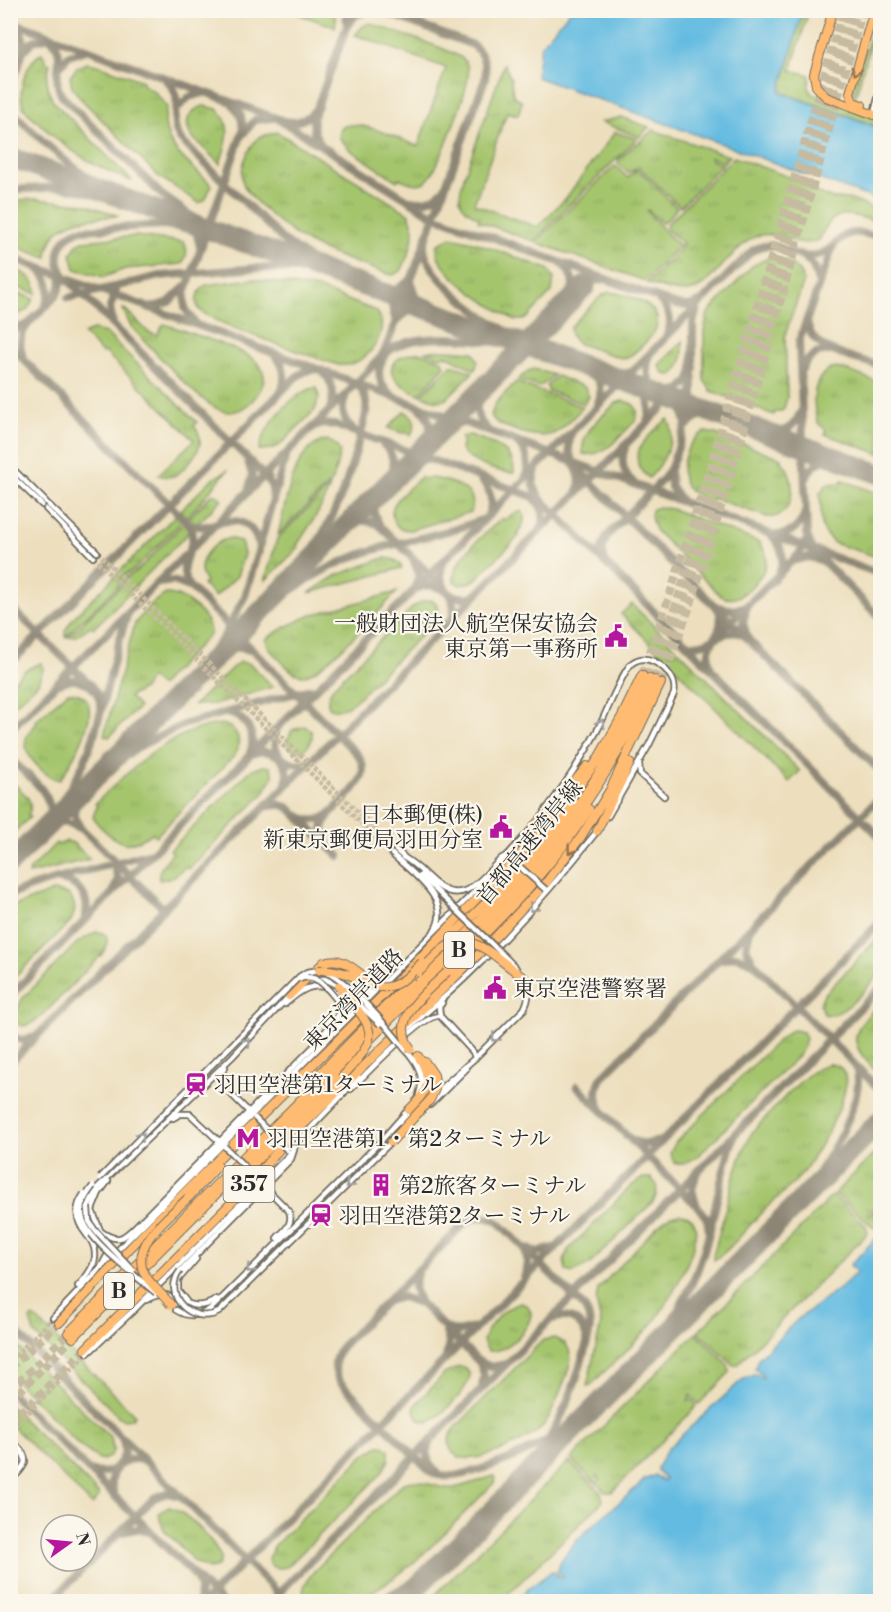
<svg xmlns="http://www.w3.org/2000/svg" width="891" height="1612" font-family="'Libre Bodoni','Noto Serif JP',serif">
<style>
.grass{fill:url(#grass-tufts);stroke:#68784c;stroke-width:1.5}
.park{fill:url(#park-crowns);stroke:#68784c;stroke-width:1.5}
.water{fill:#64bbe1;stroke:#487386;stroke-width:1.5}
.lines{fill:none;stroke-linecap:round;stroke-linejoin:round}
.taxiway{stroke:#8c8574;stroke-width:8}
.runway{stroke:#8c8574;stroke-width:21}
.minor-tunnel{stroke:#c6bba1;stroke-width:4.5;stroke-dasharray:4.5 2;stroke-linecap:butt}
.highway-tunnel{stroke:#c6bba1;stroke-width:8;stroke-dasharray:8 4;stroke-linecap:butt}
.minor-casing{stroke:#6f6a5e;stroke-width:8}
.highway-casing{stroke:#6f6a5e;stroke-width:10}
.minor{stroke:#fff;stroke-width:4.5}
.highway{stroke:#ffbb71;stroke-width:8}
.minor-bridge-casing{stroke:#6f6a5e;stroke-width:8;stroke-linecap:butt}
.highway-bridge-casing{stroke:#6f6a5e;stroke-width:10;stroke-linecap:butt}
.minor-bridge{stroke:#fff;stroke-width:4.5}
.highway-bridge{stroke:#ffbb71;stroke-width:8}
.oneway{stroke:#95734e}
.oneway2{stroke:#a0a0a0}
.labels{text-anchor:middle;stroke-width:4.5;stroke-linejoin:round;paint-order:stroke}
.shield{fill:#fbf7ec;stroke:#696865;stroke-width:1.5}
.shield-label{font-size:21px;font-weight:bold;fill:#2b2b2b}
.poi-label{font-size:22px;fill:#2b2b2b;stroke:#fbf7ec;text-anchor:start}
.street-label{font-size:22px;fill:#2b2b2b;stroke:#fbf7ec}
</style>
<defs>
<pattern id="grass-tufts" width="24" height="20" patternUnits="userSpaceOnUse" patternTransform="scale(1.5)"><rect width="24" height="20" fill="#a5c56d"/><path d="M3 7l-1-3M5 7V3M7 7l1-3M15 17l-1-3M17 17v-4M19 17l1-3" fill="none" stroke="#8ea95f"/></pattern>
<pattern id="park-crowns" width="20" height="18" patternUnits="userSpaceOnUse" patternTransform="scale(1.5)"><rect width="20" height="18" fill="#a5c56d"/><path d="M2 6a3 3 0 1 1 6 0M12 15a3 3 0 1 1 6 0" fill="none" stroke="#8ea95f"/></pattern>
</defs>
<rect width="100%" height="100%" fill="#fbf7ec"/>
<filter id="ink" filterUnits="userSpaceOnUse"><feTurbulence type="fractalNoise" baseFrequency=".0167" numOctaves="2"/><feDisplacementMap in="SourceGraphic" scale="12" xChannelSelector="R" yChannelSelector="G"/><feConvolveMatrix kernelMatrix="1 2 1 2 8 2 1 2 1" color-interpolation-filters="sRGB"/></filter>
<filter id="wash" filterUnits="userSpaceOnUse"><feTurbulence type="fractalNoise" baseFrequency=".008" numOctaves="4" result="noise"/><feDisplacementMap in="SourceGraphic" scale="24" xChannelSelector="R" yChannelSelector="G"/><feGaussianBlur stdDeviation="1.35" result="paint"/><feColorMatrix in="noise" values="0 0 0 0 0 0 0 0 0 0 0 0 0 0 0 0 0 1.4 0 .05"/><feComposite in="paint" operator="in"/></filter>
<g filter="url(#wash)">
<rect width="100%" height="100%" fill="#eddfbe"/>
<path class="grass" d="M290,11H332L336,19L335,27Z
M370,23C388,30 453,49 464,60C468,65 469,71 468,77C466,93 437,176 425,182C416,186 407,182 399,178L397,181L350,150L339,137L341,128C358,117 400,140 418,146L446,68L355,35L363,26Z
M42,53L47,63L50,64C46,78 46,88 53,101L132,181C96,168 66,150 39,123C33,117 26,113 23,106C20,97 21,87 24,78C28,67 32,59 42,53Z
M88,63L101,66L143,81L142,84L155,92L167,107C157,144 188,162 212,185L205,200L199,203L158,176L80,98L72,87L70,77L77,67Z
M504,64L511,79L513,95L522,102L518,115L507,112L474,204L537,227L566,198L615,132L637,139L533,241L478,221L479,218C457,206 457,200 464,177Z
M204,106L217,109C235,125 226,144 220,164L191,136C183,122 189,110 204,106Z
M622,117L624,118L649,127L639,137L601,122Z
M653,130L729,156L723,163L711,157L710,158L712,161L722,165L681,206H679L639,167L628,173L618,164L619,159Z
M277,132L408,213C419,231 410,253 401,271L393,275L388,274C361,264 332,256 307,242C292,234 248,199 243,183C239,168 248,148 259,137Z
M734,157L800,181L811,190L833,199H849L870,207L876,214L873,221C847,212 832,209 820,239C799,251 779,229 757,236C748,239 742,246 735,252C699,289 700,302 647,283L680,250L683,244L667,229L666,225Z
M615,166L628,178L635,171L639,170L677,208L668,219L662,223L648,210L647,211L679,246L645,281L535,242Z
M37,199L85,204L119,216C87,219 50,217 47,258L11,245V200Z
M136,236L184,242C189,250 186,257 182,264L125,269L104,277L75,269L71,254L77,244L83,241Z
M451,237L477,243L548,269L554,278L552,292L527,318L523,320H515C494,308 432,272 437,245Z
M768,258C785,257 798,265 804,281L785,335L787,397L784,409L780,412H775L774,415L711,391L704,380V331L708,313L752,266Z
M10,268C24,272 37,278 36,294L11,285Z
M253,279L319,289L376,311C393,329 367,369 338,365C317,358 209,323 199,309C193,300 199,290 206,285Z
M609,292C637,296 678,312 645,343C640,348 634,354 627,358H621L577,343L571,336L570,328L574,323L601,296Z
M16,294H21L34,299L27,310L11,318V309Z
M123,309L126,310L148,332L157,335L164,324C180,329 196,335 211,340C240,351 286,364 252,401C244,409 234,414 223,411C200,405 157,353 139,335L130,325Z
M93,330L106,333L111,338L197,422L194,426C206,440 199,451 188,464C183,468 179,475 173,476C168,478 163,476 158,475L194,440L105,352L102,353L83,334Z
M683,341C683,355 684,366 672,375L664,374L659,365Z
M448,350L473,352L478,361L475,370L446,355L439,357L424,351Z
M419,352L443,361L445,366L419,394C386,381 379,358 419,352Z
M451,365L473,372L445,400L437,401L421,395Z
M832,368L844,369L880,383V454L825,434L826,430L818,423C812,405 811,377 832,368Z
M534,369L554,375L540,387L518,380L528,371Z
M557,376L585,387L589,397L584,404L548,391L547,385Z
M516,382L583,407C557,434 553,443 514,430C505,426 495,425 491,415L495,404Z
M314,388H317L319,397L315,410L280,445L273,449L259,450C263,427 291,394 314,388Z
M622,401C634,402 641,409 635,421C621,435 605,458 583,454C580,431 602,417 616,403Z
M404,411C415,416 418,426 410,435L408,433H401L388,428Z
M668,419C678,437 662,466 649,478C621,457 650,433 668,419Z
M706,432L716,434L781,458L780,461C798,472 797,520 767,517L713,498L711,501C704,498 695,496 689,490C674,475 686,438 706,432Z
M470,435C489,442 515,448 514,473C500,473 467,462 461,450L463,440L461,437Z
M327,440L336,445L340,452L333,480L278,535C286,506 291,447 327,440Z
M228,470L196,507L135,569L123,576L118,586L66,636L65,631L73,618L211,480Z
M421,477L424,479C433,475 463,485 469,493C474,499 473,506 471,512L411,530L400,529C378,508 406,492 421,477Z
M842,480L880,494V558L834,543L829,538L822,528L820,493L827,484L841,483Z
M331,485L318,513L297,545L299,547L265,581L277,539Z
M215,494L222,499L94,628L91,626L76,636L67,637L81,626L88,617L121,586L124,579L138,570L210,496Z
M659,507L672,509L759,542C764,549 768,555 766,564C765,574 745,596 735,598C730,599 725,598 721,596L655,530L651,517L652,509Z
M522,511L525,517L523,524L517,534L519,536L474,581L460,585L454,581C451,560 487,532 502,518L505,520L511,515Z
M230,538L241,542L244,554L237,576L215,597L203,585L206,582C192,564 211,542 230,538Z
M384,558C391,558 399,560 402,568L309,593L335,576Z
M397,592C382,607 322,675 304,675C294,675 288,668 281,661C275,655 267,649 266,639L285,627L311,615Z
M166,594C183,593 212,617 210,634L160,686L150,678L145,688L129,697L139,707L109,737L104,735L135,623L152,603Z
M431,600C443,606 437,615 432,624L354,702C336,715 319,711 333,687L413,607L423,601Z
M632,604L800,771L789,782L621,614Z
M240,662L250,664L273,687L216,704L194,705L233,667Z
M41,663L44,667L38,683L11,708V684L25,670Z
M68,692C115,693 72,761 60,780C46,778 22,755 26,739C27,733 33,728 37,723L35,721Z
M222,724C239,728 242,742 235,755L156,836L153,833C132,845 124,849 106,832C101,827 96,824 93,817L97,806L95,804C129,770 172,728 222,724Z
M305,726L311,730C315,742 306,752 294,751L288,745L287,741L292,730Z
M264,766L270,767L273,773V777L263,794L189,869L186,866L172,878L159,880C157,869 166,861 173,853L170,850L248,773L253,769Z
M10,780C20,790 37,800 28,815L30,817L11,835Z
M66,841L73,843L90,859L29,874L30,870L56,843L58,845Z
M54,891L68,894C77,904 76,912 70,922L11,981V907Z
M96,932C111,932 109,945 102,954L42,1016L32,1023L24,1026L17,1024L14,1015L23,998L78,942Z
M880,936V973C868,986 843,1020 824,1014L820,1004L823,996Z
M880,1003V1076C848,1042 847,1036 880,1003Z
M795,1030L803,1032L806,1038L803,1048L797,1057L700,1154C691,1160 685,1167 674,1163L670,1153L676,1142L776,1042L790,1031Z
M828,1064C876,1065 812,1161 800,1176C789,1189 775,1199 763,1211C749,1225 730,1251 714,1260L713,1255C725,1218 733,1163 753,1131C770,1114 806,1069 828,1064Z
M880,1148V1217L873,1210L868,1214L870,1216L873,1213L880,1222L874,1228L835,1193Z
M643,1178H651L657,1185L656,1196L653,1202L589,1265L573,1273L566,1271L564,1260L568,1250L632,1185Z
M833,1195L866,1226L868,1233L737,1365H733L698,1332Z
M680,1214C723,1216 665,1308 653,1323C635,1345 611,1364 591,1385L587,1386L601,1324L596,1301L598,1289L656,1227L670,1216Z
M521,1303L528,1306L531,1313C531,1329 505,1354 488,1351L483,1341C487,1326 505,1306 521,1303Z
M33,1317L37,1319L135,1415L131,1419L124,1420L118,1416L34,1333L30,1320Z
M696,1333L728,1365L730,1372L699,1404L690,1395L689,1396L690,1398L688,1401L692,1400L697,1406L612,1492H605L596,1483L600,1479L597,1476L594,1482L571,1459Z
M554,1338L565,1343C575,1356 569,1369 564,1382C559,1394 549,1424 538,1431C524,1442 461,1473 451,1450C447,1442 450,1434 455,1428L543,1340Z
M11,1340L110,1437L114,1449L110,1457L103,1460L97,1458L81,1447L11,1376Z
M459,1367L465,1368L470,1374C469,1389 442,1417 427,1422L419,1420L414,1410L416,1404L444,1374Z
M10,1406L98,1493L99,1497L92,1505L11,1425Z
M379,1446H383L389,1450V1460L381,1474L287,1567C277,1569 270,1569 268,1558L275,1545L364,1455Z
M569,1461L601,1493L603,1501L501,1601H437L433,1597Z
M494,1476L496,1478L494,1483C454,1522 402,1587 347,1601C335,1604 319,1602 306,1601C299,1589 307,1580 315,1570L402,1484C422,1475 433,1490 453,1488C466,1486 481,1480 494,1476Z
M169,1507C186,1511 215,1541 221,1558L218,1567L209,1569L195,1562L165,1531L160,1520L159,1513Z"/>
<path class="park" d="M803,11H809L791,70L810,75L809,88L812,94L852,109L856,97L853,92L877,11H880L852,109L880,120V127L780,92Z"/>
<path class="water" d="M571,10L803,11L780,92L880,128V201L536,77L541,45Z
M880,1234V1601H516L528,1589L552,1571L561,1578L563,1576L557,1572C561,1544 624,1502 644,1480L655,1475L663,1481L665,1479L657,1471V1468L668,1448L742,1380L756,1374L761,1378L763,1377L755,1368L758,1359L798,1319L840,1288L857,1272L850,1265Z"/>
<g class="lines">
<path class="taxiway" d="M378,10L473,45C484,54 487,65 485,79L383,356
M10,21L284,121C299,124 309,119 318,106
M347,26L356,15L369,10
M48,36C72,56 47,75 63,97L162,195L197,220L232,237
M23,51L33,41L49,37
M60,66L69,55L86,50
M166,80C189,103 165,116 180,139L284,241L319,265L344,278
M10,84C18,65 34,40 14,23
M10,107L14,113C51,150 78,175 125,199
M178,108L189,97L204,93
M280,120L434,216L677,305L689,306L700,302
M243,134L255,120L272,118
M320,143L314,132L313,118L347,26L346,10
M10,156L12,157
M10,190L60,187L110,195
M411,200C424,203 434,200 442,191
M184,220L196,231L200,247
M223,234L163,225L79,230C58,238 52,262 67,279L267,478L272,488L273,501
M424,247C425,281 502,331 531,345
M802,255L813,266L818,281
M10,257L880,574
M562,264C578,278 574,292 564,308
M38,268C49,277 52,290 46,304
M411,281L415,296L426,308
M585,286L594,281L604,279
M380,292L391,302L395,318
M380,292L396,290L409,281
M68,298L160,276L257,268L298,269L332,275
M658,299C670,309 673,322 667,335
M153,307L169,302L186,286
M807,319C808,353 855,357 880,366
M397,320L410,310L426,308
M194,322L185,308V293L243,130L241,115L232,103
M113,324L110,307L116,292
M10,331L26,325
M10,346L187,522C203,532 213,522 229,521C248,519 259,535 259,552
M274,354C284,364 287,375 282,389
M650,355C644,370 648,384 661,394L678,390
M23,357C7,316 69,309 61,271
M587,367C600,377 604,391 597,405
M802,370C807,357 817,351 831,351
M322,371C333,382 336,394 330,408
M611,376L622,375L630,372
M485,387C474,401 474,417 487,429
M619,387C643,379 655,401 647,422
M391,394C382,387 377,377 380,366C390,318 518,345 550,353
M346,395C340,409 343,422 355,431
M672,398L682,408L686,424
M419,407C433,419 433,435 422,450
M688,425L699,416L716,414
M314,427L323,424L335,425L542,500
M442,430L452,424L463,423
M767,433C782,435 795,427 800,413
M571,435C562,462 588,470 577,493
M516,442C528,452 530,465 525,479
M382,443C398,457 396,474 383,489
M625,448C620,462 623,473 633,482
M248,461L252,475L249,489
M408,464L417,460H427
M573,464L880,771
M536,469L533,484L540,498L880,837
M670,471L671,487L680,499
M806,479C812,463 825,457 842,460
M481,480C491,490 494,502 488,515
M378,494L373,510L379,524
M536,500C544,509 546,518 541,529
M187,522C204,547 172,559 189,586L357,754C372,773 356,787 343,801C336,807 330,816 321,819C313,822 306,820 299,816
M343,530C354,520 364,518 378,524L447,591
M775,535C790,535 801,527 805,512
M772,536C782,546 785,558 780,571
M812,549L807,535L799,341L833,246
M812,550L880,618
M414,561L419,574L415,588
M605,561L602,548L607,536L665,477L671,467L693,406V323L697,309
M793,561L808,557L821,560
M443,563C433,588 461,595 452,618
M159,583L173,581L189,587
M284,588C325,539 343,502 359,440C364,421 374,401 357,384
M418,588C443,577 450,606 476,595
M10,606L91,685
M718,607L733,610L746,606
M746,608L743,623L747,636
M245,627C283,594 322,566 370,551C407,540 446,534 482,520
M714,638L799,554L806,541
M687,643C709,651 720,626 742,634
M220,652L234,647L251,650
M10,664L296,377L306,371L317,369
M710,665C702,643 727,633 719,611
M60,683C79,674 98,685 101,706
M187,686L223,638L245,596L286,455
M225,713C247,715 258,736 249,756
M277,729C266,755 296,761 285,786
M10,730L349,391L380,358L384,352
M252,754C278,743 284,772 310,761
M10,759C27,775 55,793 50,819
M100,773L142,745L185,724L310,689
M85,789C74,801 71,812 80,827L164,909
M266,807L277,804L288,807L339,856
M44,829C56,821 67,820 79,828
M43,830C57,807 73,787 84,762C104,715 110,664 127,616
M326,842L323,827L329,815
M113,863L118,878L114,890
M10,868L26,847
M60,880C81,883 92,901 84,921
M10,895L36,885L151,853
M750,930L746,948L754,963L880,1090
M720,960L736,956L753,963
M10,996L751,252C776,234 789,260 813,256C845,251 831,221 880,238
M10,1036L22,1040L36,1037
M10,1063L672,398L689,381L694,368
M577,1086L701,1210L707,1219L709,1230
M602,1110C595,1098 595,1087 603,1076L880,797
M879,1123L880,1121
M633,1141L645,1144L661,1141
M696,1203L692,1190L696,1175
M789,1213C811,1186 872,1101 855,1065
M526,1248L538,1252L554,1248
M417,1273L414,1288L420,1303
M524,1278L528,1264L525,1250
M388,1301L402,1297L421,1304
M420,1303L480,1363L484,1375L482,1387
M552,1319C569,1313 583,1321 587,1339
M10,1326L287,1602
M446,1328L458,1332L474,1328
M445,1329L449,1342L446,1357
M478,1361L491,1367L506,1364
M637,1366C666,1332 690,1297 703,1254C715,1216 720,1175 734,1137
M10,1392L221,1602
M430,1442C425,1453 427,1463 436,1471
M91,1471C113,1478 131,1459 122,1438
M114,1494C106,1473 123,1453 145,1461
M507,1497C546,1450 567,1415 583,1356C588,1339 595,1323 584,1307L499,1223C488,1216 478,1215 466,1222L341,1347C333,1359 333,1371 341,1383L430,1471C445,1481 459,1475 475,1471C525,1457 565,1432 605,1399
M122,1532L137,1529L150,1532
M197,1579L200,1588L199,1602
M50,1602L154,1498L167,1493L181,1496
M204,1602L880,922
M270,1602L880,988
M377,1602L415,1581L448,1556"/>
<path class="runway" d="M10,157L880,474
M10,863L585,286
M402,1602L880,1121"/>
</g>
</g>
<g filter="url(#ink)">
<g class="lines">
<path class="minor-tunnel" d="M97,552L396,850
M93,557L392,854
M10,1361L53,1318
M10,1431L88,1353"/>
<path class="highway-tunnel" d="M642,675L669,597L713,458L843,10
M649,678L677,601L737,406L850,10
M655,680L683,603L727,463L857,10
M661,683L691,604L734,465L863,10
M10,1368L59,1323
M10,1391L68,1333
M10,1401L73,1338
M10,1420L30,1404L85,1349"/>
<g class="minor-casing">
<path id="minor" d="M880,91L875,109L880,112
M10,466L46,502
M10,474L42,505
M49,505L97,552
M46,509L93,557
M639,764L640,774L664,796
M545,811C565,785 583,757 598,729C606,714 622,672 632,663C644,654 656,661 665,669C672,677 676,683 674,694L649,745L608,816
M396,850L405,858
M392,854C412,873 454,901 434,931
M403,857C416,864 425,875 436,884C464,908 483,876 502,858L506,856
M421,875L443,897
M423,943L478,888L533,827
M499,951L516,968
M315,979H325L339,986
M442,1003L439,1007L440,1016L473,1052L475,1058
M285,1004C292,998 299,991 308,988C334,978 342,1013 374,988
M407,1029C479,971 541,902 598,830
M321,1040L342,1018L345,1012V1006L340,997
M405,1049C418,1063 425,1076 419,1095
M225,1067L220,1075L223,1086L251,1114
M351,1089C365,1075 423,1013 440,1016
M433,1095L475,1058L524,1009C530,998 530,988 524,977
M430,1105L466,1069
M173,1118L180,1114H190L221,1143
M401,1123L418,1109
M263,1185L289,1211C294,1223 285,1230 277,1238
M88,1207L97,1188L232,1057L290,995
M99,1230C121,1247 126,1235 143,1219L312,1048L338,1016L340,1008L337,1000
M100,1230L92,1210L99,1193L108,1181
M102,1265L108,1254L107,1242
M180,1271L291,1159L294,1150
M94,1274L424,942
M78,1286C93,1270 103,1254 87,1235
M146,1300C175,1282 185,1319 216,1300
M186,1301L178,1291V1280L196,1259
M136,1308L288,1156C307,1127 337,1105 358,1076
M176,1310C190,1319 202,1316 214,1306L379,1143L409,1109
M53,1318L95,1274
M88,1353L137,1307
M10,1439C30,1458 30,1462 10,1481"/>
</g>
<g class="highway-casing">
<path id="highway" d="M833,10L814,74L816,86L826,97L880,117
M862,105L853,102L850,93L874,10
M533,827L558,802L587,766
M597,831L630,763
M494,955L525,979
M422,962L459,929L514,875L575,803
M447,972C498,921 551,870 589,809
M289,996L324,962
M428,999L455,970
M425,1062L434,1075L436,1087
M320,1073L410,981
M409,1110C428,1092 434,1079 418,1056
M236,1181L341,1078
M188,1198L218,1166
M59,1323L152,1225L413,965L541,832L577,789L596,762L622,716L642,675
M68,1333L475,925C511,887 548,849 577,806C605,766 628,723 649,678
M73,1338L480,929C557,850 609,781 655,680
M85,1349L233,1201L286,1142L486,947L545,884L581,837L610,790L661,683"/>
</g>
<use href="#minor" class="minor"/>
<use href="#highway" class="highway"/>
<g class="minor-bridge-casing">
<path id="minor-bridge" d="M510,858L546,890
M443,897L499,951
M328,972C352,985 388,1027 405,1049
M300,979C316,972 327,988 337,1000
M353,999L380,1024
M255,1118L287,1150
M225,1147L259,1181
M100,1178L299,977L307,972L320,970
M93,1186C86,1195 80,1204 82,1216C86,1240 138,1277 156,1293
M84,1194C74,1208 76,1222 87,1235
M88,1207L89,1221L94,1229L133,1270
M180,1271C161,1296 193,1326 219,1312L391,1142"/>
</g>
<g class="highway-bridge-casing">
<path id="highway-bridge" d="M324,962C345,955 355,972 371,981
M319,970C366,966 376,1016 422,962
M419,972C447,944 457,928 494,955
M339,986C374,1031 384,1033 341,1078
M411,1049C388,1018 427,992 447,972
M391,1142L430,1100L436,1087
M171,1305C163,1294 150,1285 144,1273C130,1244 170,1216 188,1198"/>
</g>
<use href="#minor-bridge" class="minor-bridge"/>
<use href="#highway-bridge" class="highway-bridge"/>
</g>
<defs><path id="oneway-chevron" d="M-2-3.5L2.5 0L-2 3.5" fill="none" stroke-width="1.6" stroke-linecap="round" stroke-linejoin="round" transform="scale(1.5)"/></defs>
<g class="oneway">
<use href="#oneway-chevron" transform="translate(856 71) rotate(106)"/>
<use href="#oneway-chevron" transform="translate(571 850) rotate(126)"/>
</g>
<g class="oneway2">
<use href="#oneway-chevron" transform="translate(601 723) rotate(-62)"/>
<use href="#oneway-chevron" transform="translate(533 908) rotate(133)"/>
<use href="#oneway-chevron" transform="translate(495 1038) rotate(135)"/>
<use href="#oneway-chevron" transform="translate(247 1042) rotate(-46)"/>
<use href="#oneway-chevron" transform="translate(141 1136) rotate(-45)"/>
<use href="#oneway-chevron" transform="translate(349 1184) rotate(135)"/>
<use href="#oneway-chevron" transform="translate(250 1269) rotate(136)"/>
</g>
</g>
<defs>
<g id="civic-bare" transform="scale(1.8)"><path d="M-.6-6.5H3V-4.5H.6V-3L4-1V1h2V6H-6V1h2V-1L-.6-3ZM-1.2 2.5V6h2.4V2.5Z" fill="#b5179e" stroke="#fbf7ec" stroke-width="2.5" paint-order="stroke"/></g>
<g id="station-bare" transform="scale(1.8)"><path d="M-3-6H3Q5-6 5-4V2Q5 4 3 4L4.5 6H3L1.5 4h-3L-3 6H-4.5L-3 4Q-5 4-5 2V-4Q-5-6-3-6ZM-3.5-4v3h7v-3ZM-3.5 1v1.5H-2V1ZM2 1v1.5H3.5V1Z" fill="#b5179e" stroke="#fbf7ec" stroke-width="2.5" paint-order="stroke"/></g>
<g id="metro-bare" transform="scale(1.8)"><path d="M-5.5 5V-5H-3L0 0L3-5H5.5V5H3V-.5L0 4L-3-.5V5Z" fill="#b5179e" stroke="#fbf7ec" stroke-width="2.5" paint-order="stroke"/></g>
<g id="building-bare" transform="scale(1.8)"><path d="M-4-6H4V6H1V3H-1V6H-4ZM-2.5-4.3h1.7v1.8h-1.7ZM.8-4.3h1.7v1.8H.8ZM-2.5-1h1.7V.8h-1.7ZM.8-1h1.7V.8H.8Z" fill="#b5179e" stroke="#fbf7ec" stroke-width="2.5" paint-order="stroke"/></g>
</defs>
<g fill-rule="evenodd">
<use href="#civic-bare" x="616" y="636"/>
<use href="#civic-bare" x="501" y="827"/>
<use href="#civic-bare" x="495" y="988"/>
<use href="#station-bare" x="196" y="1084"/>
<use href="#metro-bare" x="248" y="1138"/>
<use href="#building-bare" x="381" y="1185"/>
<use href="#station-bare" x="321" y="1215"/>
</g>
<g class="labels">
<g class="shield">
<rect x="444" y="932" width="30" height="36" rx="4.5"/>
<rect x="223.5" y="1166" width="51" height="36" rx="4.5"/>
<rect x="104" y="1273" width="30" height="36" rx="4.5"/>
</g>
<g class="shield-label">
<text x="459" y="957">B</text>
<text x="249" y="1191">357</text>
<text x="119" y="1298">B</text>
</g>
<g class="poi-label">
<text x="598" y="631" text-anchor="end">一般財団法人航空保安協会<tspan x="598" dy="25">東京第一事務所</tspan></text>
<text x="483" y="822" text-anchor="end">日本郵便(株)<tspan x="483" dy="25">新東京郵便局羽田分室</tspan></text>
<text x="513" y="996">東京空港警察署</text>
<text x="214" y="1092">羽田空港第1ターミナル</text>
<text x="266" y="1146">羽田空港第1・第2ターミナル</text>
<text x="399" y="1193">第2旅客ターミナル</text>
<text x="339" y="1223">羽田空港第2ターミナル</text>
</g>
<g class="street-label">
<text transform="translate(529 842) rotate(-51)" y="8">首都高速湾岸線</text>
<text transform="translate(353 999) rotate(-46)" y="8">東京湾岸道路</text>
</g>
</g>
<rect width="891" height="1612" fill="none" stroke="#fbf7ec" stroke-width="36"/>
<g transform="translate(69 1543) rotate(75)"><circle r="28" fill="#fbf7ec" stroke="#a8a59f" stroke-width="1.5"/>
<path d="M0-4.5L10 22L0 15L-10 22Z" fill="#b5179e"/>
<text y="-9" font-size="16" font-weight="bold" text-anchor="middle" fill="#2b2b2b">N</text>
</g>
</svg>
